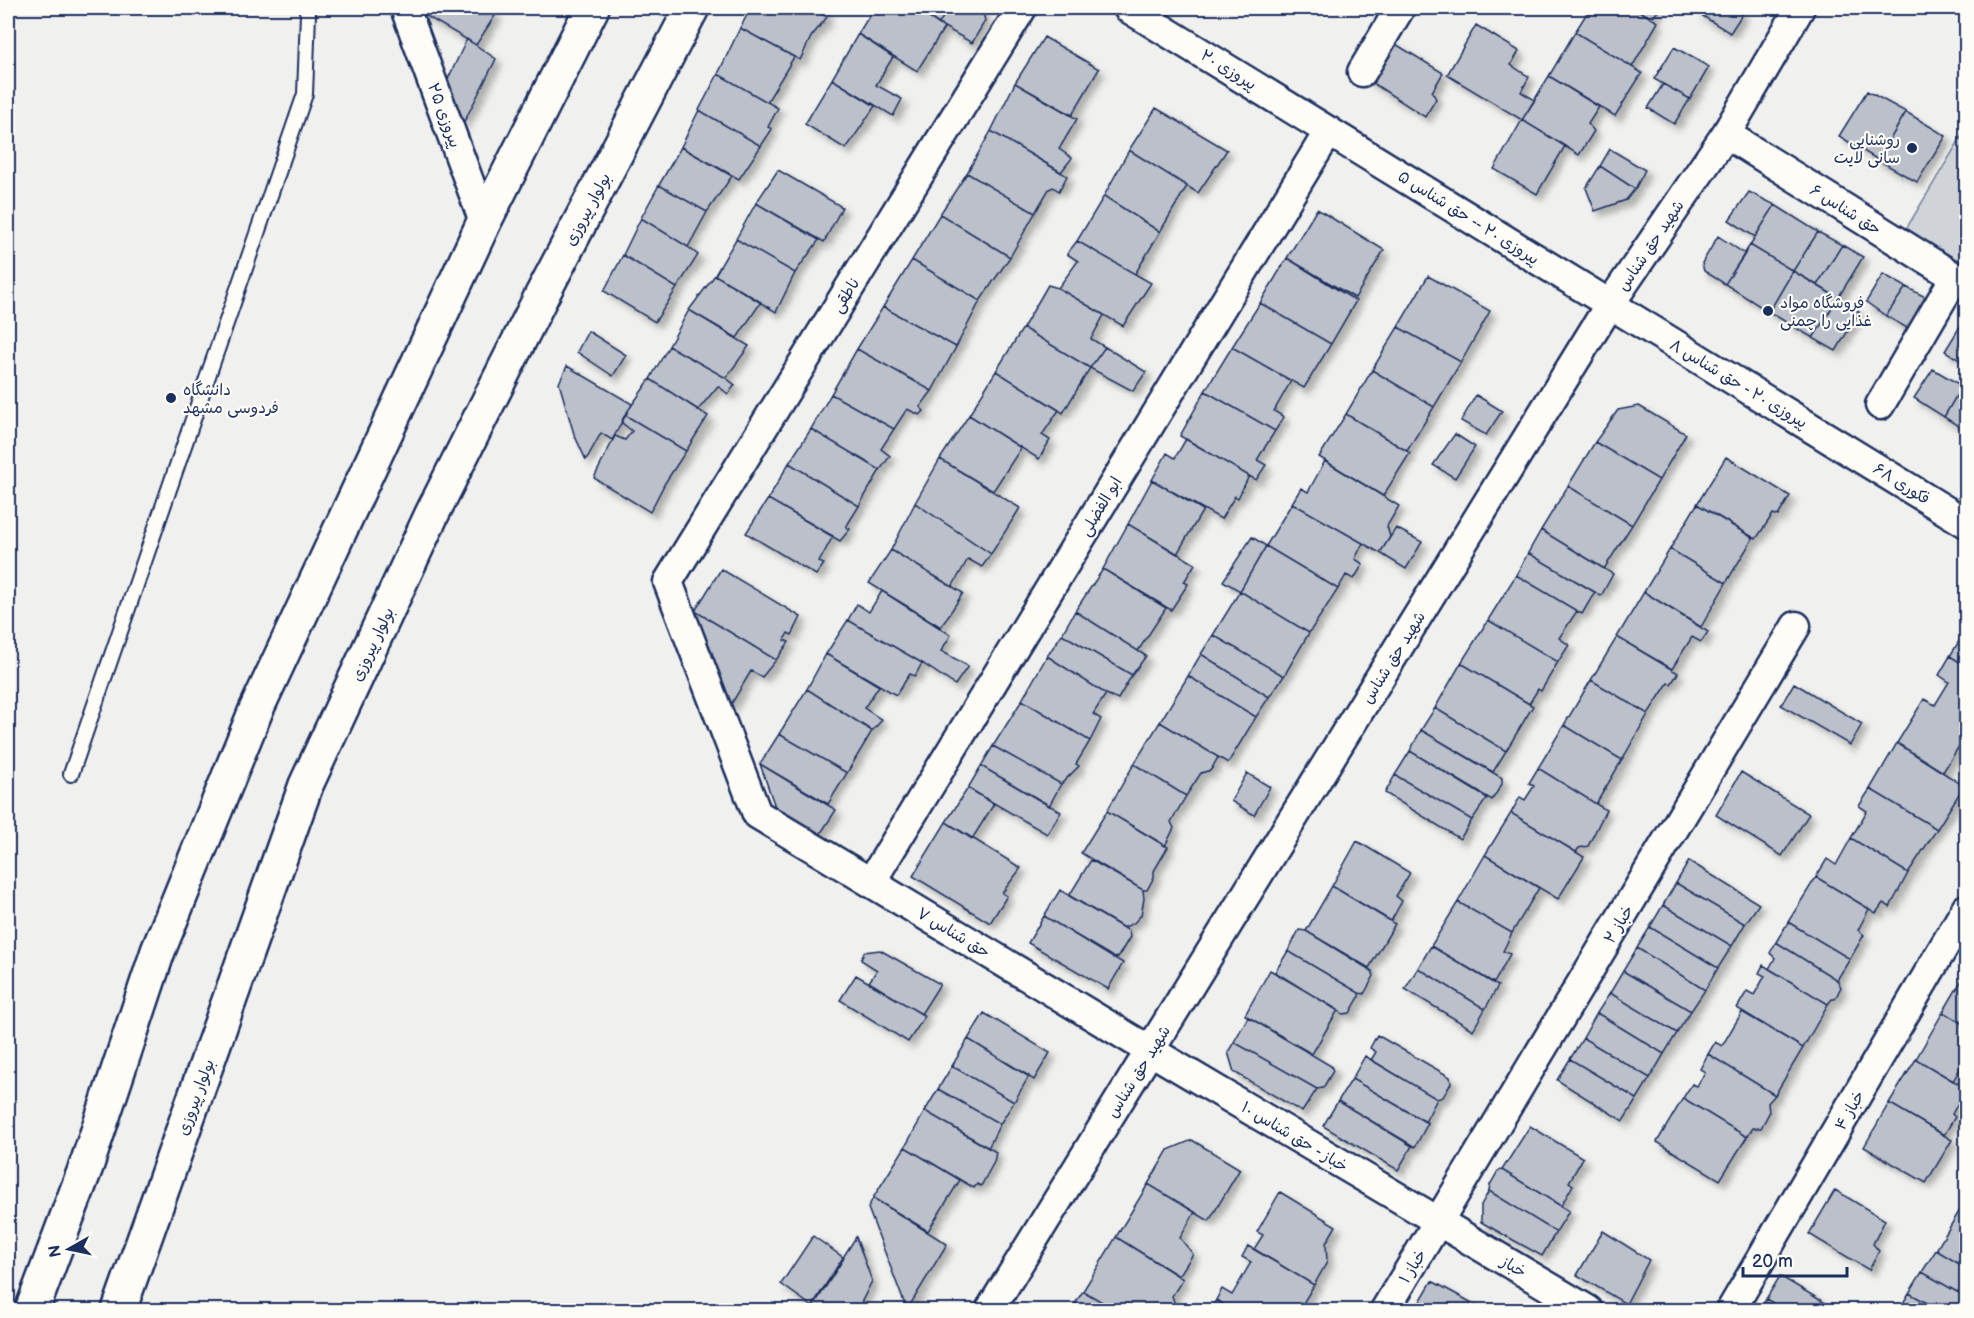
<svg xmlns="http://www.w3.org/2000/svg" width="1974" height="1318" font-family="'Balsamiq Sans','Playpen Sans Arabic',sans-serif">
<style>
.green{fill:#d0d3d8;stroke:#76819b;stroke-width:1.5}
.building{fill:#bbc0ca;stroke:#1b2f5e;stroke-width:1.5;filter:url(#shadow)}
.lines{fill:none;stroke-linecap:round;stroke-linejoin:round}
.service-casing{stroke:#1b2f5e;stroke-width:18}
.minor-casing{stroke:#1b2f5e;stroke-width:33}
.primary-casing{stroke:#1b2f5e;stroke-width:38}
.service{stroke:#fdfcf7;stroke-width:14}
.minor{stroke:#fdfcf7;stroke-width:28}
.primary{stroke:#fdfcf7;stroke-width:33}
.poi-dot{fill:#1b2f5e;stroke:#fdfcf7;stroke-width:2}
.labels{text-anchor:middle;stroke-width:4.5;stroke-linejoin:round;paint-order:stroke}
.street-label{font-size:16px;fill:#1b2f5e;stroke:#fdfcf7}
.poi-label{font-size:16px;fill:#1b2f5e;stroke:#fdfcf7;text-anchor:start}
</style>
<defs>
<filter id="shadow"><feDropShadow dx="5.5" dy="5.5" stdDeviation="3" flood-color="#0004"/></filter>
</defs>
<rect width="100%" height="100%" fill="#f0f0ee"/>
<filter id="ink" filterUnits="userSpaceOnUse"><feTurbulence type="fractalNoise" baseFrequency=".0167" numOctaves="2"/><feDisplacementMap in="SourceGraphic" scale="12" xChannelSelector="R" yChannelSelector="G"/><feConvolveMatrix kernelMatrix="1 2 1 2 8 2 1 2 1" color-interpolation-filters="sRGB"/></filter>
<g filter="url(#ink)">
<path class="green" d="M1966,129V266L1906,229Z"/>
<path class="building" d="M417,8H485L496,14L476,45L416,10Z
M751,8H811L827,17L811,37L800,60L740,28Z
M811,8H827L823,15Z
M874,8H914L944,28L917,71L858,34Z
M914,8H948L939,24Z
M948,8H982L985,21L972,43L939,24Z
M1590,8H1634L1658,22L1632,67L1575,32Z
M1634,8H1661L1652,18Z
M1701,8H1733L1743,13L1730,33L1698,13Z
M1476,25L1519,51L1511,65L1529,77L1521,92L1535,100L1522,120L1447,75Z
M740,28L794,57L767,102L718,74Z
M1575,32L1642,73L1615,116L1549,76Z
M858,34L893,57L876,85L902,99L893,116L832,79Z
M1044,37L1099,69L1072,115L1015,83Z
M467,39L496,59L463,124L447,81Z
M1389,40L1443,73L1432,92L1436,99L1425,117L1365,78Z
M1674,47L1709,67L1690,99L1654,79Z
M718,74L778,108L768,127L772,129L761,146L699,110Z
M1549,76L1599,107L1588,124L1594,131L1579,155L1522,120Z
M832,79L875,106L846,149L805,124Z
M1015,83L1077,119L1059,149L1072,158L1061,172L991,131Z
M1663,84L1690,99L1674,124L1648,108Z
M1867,91L1906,112L1878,160L1839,136Z
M1156,108L1227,150L1198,193L1129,150Z
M699,110L761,146L739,179L681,147Z
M1906,112L1946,136L1917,182L1878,160Z
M1522,120L1565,146L1537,194L1494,169Z
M991,131L1067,176L1059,191L1053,187L1049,189L1035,213L967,173Z
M681,147L732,176L707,212L659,185Z
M1610,149L1645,170L1635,189L1600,166Z
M1129,150L1187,186L1160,232L1104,196Z
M1600,166L1635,189L1626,200L1595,211L1586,188Z
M778,170L842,207L824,242L756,203Z
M967,173L1035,213L1010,257L940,214Z
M659,185L707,212L688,247L641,218Z
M1749,192L1775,205L1755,237L1729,220Z
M1104,196L1160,232L1135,274L1077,241Z
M756,203L819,240L795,273L736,239Z
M1775,205L1818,232L1793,271L1750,245Z
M1317,209L1384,250L1355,298L1287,258Z
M940,214L1010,257L980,301L912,260Z
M641,218L688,247L698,255L677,288L623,255Z
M1818,232L1842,245L1817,285L1793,271Z
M1718,236L1745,254L1725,284L1704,271L1702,263Z
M736,239L795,273L776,312L715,275Z
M1077,241L1151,283L1123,326L1058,288L1078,261L1067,254Z
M1750,245L1793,271L1769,312L1725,284Z
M1842,245L1863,257L1838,298L1817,285Z
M623,255L677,288L655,322L604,291Z
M1287,258L1356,301L1331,344L1260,303Z
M912,260L980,301L956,347L883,307Z
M1793,271L1838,298L1813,338L1769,312Z
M1883,274L1906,287L1886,316L1866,302Z
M715,275L761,302L737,338L689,310Z
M1428,276L1490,311L1461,362L1398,327Z
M1048,285L1058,288L1104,315L1091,339L1105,347L1090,368L1023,328Z
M1906,287L1933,301L1914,332L1886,316Z
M1838,298L1859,312L1836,351L1813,338Z
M1260,303L1331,344L1304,388L1232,347Z
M883,307L956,347L932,391L857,349Z
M689,310L749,346L726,378L669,346Z
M1964,320L1966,321V364L1945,351Z
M1398,327L1461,362L1434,407L1372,370Z
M1023,328L1090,368L1063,413L996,371Z
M588,331L626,355L613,376L577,352Z
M669,346L726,378L735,385L728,394L718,386L698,410L650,379Z
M1105,347L1146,372L1133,391L1090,368Z
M1232,347L1291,381L1274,411L1284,417L1275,431L1205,391Z
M857,349L932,391L920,407L924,411L920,415L907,409L894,429L831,394Z
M567,366L632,404L612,440L601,433L586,460L574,434L559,383Z
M1933,369L1962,386L1944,417L1914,398Z
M1372,370L1434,407L1407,451L1346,414Z
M996,371L1059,410L1042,435L1050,440L1039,459L969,415Z
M650,379L708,416L686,451L625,415Z
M1962,386L1966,388V431L1944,417Z
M1205,391L1275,431L1257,460L1266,465L1256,480L1180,436Z
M831,394L894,429L881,449L890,456L880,470L811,429Z
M1476,395L1502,411L1486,435L1461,421Z
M1639,406L1686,434L1659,480L1595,442L1618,410Z
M1346,414L1410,453L1383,496L1319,457Z
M625,415L686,451L665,483L650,512L594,478L615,436L625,440L632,431L621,422Z
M969,415L1021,448L993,491L940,459Z
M811,429L880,470L859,506L789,463Z
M1455,434L1475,447L1455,478L1433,465Z
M1186,439L1249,476L1238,498L1235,496L1221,519L1152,480L1167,453L1175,458Z
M1595,442L1659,480L1632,525L1568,486Z
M1726,457L1790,496L1778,516L1773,514L1756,539L1697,504Z
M940,459L1020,508L991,554L915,503Z
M1325,461L1399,506L1387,526L1390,537L1380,553L1292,503L1301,488L1308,492Z
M789,463L859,506L846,527L850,529L840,541L768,499Z
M1152,480L1203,510L1177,554L1128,524Z
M1568,486L1632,525L1604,569L1541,530Z
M768,499L833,536L819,562L824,564L816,575L746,533Z
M915,503L991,554L982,567L968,559L952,587L891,550Z
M1292,503L1363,543L1355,559L1363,564L1354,579L1346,575L1338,589L1266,546Z
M1697,504L1753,538L1726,583L1670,549Z
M1128,524L1195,564L1184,582L1188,584L1171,610L1103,569Z
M1396,528L1422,542L1406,569L1380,553Z
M1541,530L1613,574L1601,596L1528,553Z
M1252,537L1266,546L1240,591L1223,581Z
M1266,546L1338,589L1309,633L1240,591Z
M1670,549L1726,583L1701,627L1644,592Z
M891,550L963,593L941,627L869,583Z
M1528,553L1595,592L1582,614L1516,575Z
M721,569L801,617L792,635L788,633L784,640L789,642L776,660L695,611Z
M1103,569L1166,608L1138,651L1075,611Z
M1516,575L1577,611L1559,638L1569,645L1558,662L1488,620Z
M882,591L951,635L941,651L968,666L955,685L922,663L848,620L857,604L869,612Z
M1240,591L1309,633L1284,676L1213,635Z
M1644,592L1708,632L1701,642L1692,637L1672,669L1617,637Z
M695,611L776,660L762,677L751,671L729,708L691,625Z
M1075,611L1146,656L1132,675L1062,634Z
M848,620L922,663L915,676L910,674L896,695L826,654Z
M1488,620L1558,662L1541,691L1538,689L1529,704L1461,663Z
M1062,634L1132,675L1118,699L1106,694L1047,656Z
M1213,635L1284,676L1269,697L1201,654Z
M1617,637L1678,673L1671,684L1668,683L1648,714L1591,680Z
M1961,638L1966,641V666L1950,656Z
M826,654L879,686L864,708L882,720L872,731L807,689Z
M1201,654L1269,697L1256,717L1188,676Z
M1047,656L1106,694L1093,714L1101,719L1090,741L1022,700Z
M1950,656L1966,666V735L1943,772L1897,743L1924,699L1935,705L1949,682L1939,675Z
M1461,663L1533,706L1506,751L1435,708Z
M1188,676L1256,717L1228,763L1160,722Z
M1591,680L1648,714L1622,760L1564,725Z
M1794,683L1862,724L1850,745L1781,705Z
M807,689L872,731L847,773L779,734Z
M1022,700L1090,741L1076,764L1079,766L1061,784L993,746Z
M1435,708L1506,751L1493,772L1421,730Z
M1160,722L1218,757L1211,770L1201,773L1186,796L1134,764Z
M1564,725L1622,760L1596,804L1538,768Z
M1421,730L1502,778V784L1492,800L1410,751Z
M779,734L847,773L828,804L760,764Z
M1897,743L1964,786L1937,829L1870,789Z
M993,746L1061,784L1049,806L981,766Z
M1410,751L1487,798L1472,820L1395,775Z
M760,764L836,810L817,839L779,818Z
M1134,764L1186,796L1171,822L1174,828L1165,846L1107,811Z
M981,766L1061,812L1047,834L968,788Z
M1538,768L1606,810L1588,846L1579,848L1576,852L1511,813L1520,797L1525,800L1534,786L1529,783Z
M1741,772L1809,814L1782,856L1716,815Z
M1247,773L1270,787L1254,815L1231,801Z
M1395,775L1472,820L1460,839L1385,793Z
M968,788L994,804L972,839L946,822Z
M1870,789L1937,829L1908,873L1851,838L1867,811L1859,806Z
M1107,811L1168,847L1154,871V877L1147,890H1143L1081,853Z
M1511,813L1584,857L1558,899L1485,855Z
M946,822L1021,868L1002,893L1007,896L990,923L913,876Z
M1851,838L1908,873L1890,907L1883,903L1876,913L1816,877L1827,859L1836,865Z
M1357,841L1410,873L1396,896L1402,901L1391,921L1332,886Z
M1485,855L1539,888L1512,933L1458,902Z
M1091,860L1143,890L1144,899L1141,915L1134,923L1123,928L1069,896Z
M1689,861L1759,904L1745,924L1676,883Z
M1816,877L1869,909L1858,930L1864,935L1850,959L1788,922Z
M1676,883L1745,924L1732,946L1663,905Z
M1332,886L1395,924L1369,968L1306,931Z
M1060,890L1129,931L1130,937L1118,957L1113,958L1044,916Z
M1458,902L1512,933L1503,951L1510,954L1494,983L1431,946Z
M1663,905L1732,946L1718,968L1650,927Z
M1044,916L1123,963L1108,989L1028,943Z
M1788,922L1850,959L1837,980L1776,942Z
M1650,927L1718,968L1705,990L1637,948Z
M1299,930L1306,931L1372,971L1374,976L1364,994L1359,993L1288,951Z
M1776,942L1837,980L1841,987L1835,999H1832L1828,1004L1769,969L1775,958L1770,953Z
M1431,946L1498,986L1485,1009L1418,968Z
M1637,948L1705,990L1691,1011L1623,971Z
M880,950L940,984L921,1014L869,982L877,970L861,960L864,952Z
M1288,951L1359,993V997L1350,1013L1343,1014L1275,972Z
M1763,965L1828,1004L1803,1048L1737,1008L1747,991L1754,995L1765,976L1759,973Z
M1418,968L1485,1009L1473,1030L1405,989Z
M1270,970L1338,1010L1312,1054L1245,1015Z
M1623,971L1691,1011L1677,1033L1610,993Z
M1966,973V1026L1943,1012Z
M856,975L925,1016L908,1042L840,1000Z
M1610,993L1677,1033L1664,1054L1597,1013Z
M1742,1012L1803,1048L1775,1095L1708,1054L1715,1042L1722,1046Z
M1943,1012L1966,1026V1058L1953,1081L1916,1059Z
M984,1013L1050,1053L1034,1080L968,1039Z
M1597,1013L1664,1054L1650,1078L1583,1038Z
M1248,1017L1331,1066L1333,1071L1323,1088L1317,1089L1234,1042Z
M1377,1035L1450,1077L1451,1083L1443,1097L1437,1099L1371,1060L1376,1052L1370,1048Z
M1583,1038L1650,1078L1637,1099L1570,1059Z
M968,1039L1029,1076L1014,1102L952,1066Z
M1234,1042L1317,1089L1302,1112L1234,1072L1228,1052Z
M1708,1054L1775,1095L1768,1103L1769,1113L1761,1128H1753L1747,1137L1683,1098L1692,1084L1697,1086L1705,1072L1700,1069Z
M1365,1056L1437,1099L1425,1122L1352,1079Z
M1570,1059L1637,1099L1623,1121L1557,1080Z
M1916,1059L1966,1088L1952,1114L1955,1117L1944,1135L1889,1103Z
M952,1066L1014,1102L1000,1124L938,1089Z
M1352,1079L1428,1123L1415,1147L1338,1101Z
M938,1089L1000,1124L988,1148L925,1111Z
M1683,1098L1747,1137L1720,1180L1657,1142Z
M1338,1101L1412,1146L1398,1170L1323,1126Z
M1889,1103L1952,1140L1926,1183L1864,1147Z
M925,1111L996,1152L994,1162L981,1186L977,1184L974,1188L905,1147Z
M1530,1126L1583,1158L1569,1182L1573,1185L1561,1206L1502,1170Z
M1192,1140L1240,1169L1209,1221L1148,1184L1168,1150Z
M905,1147L960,1180L928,1231L873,1198Z
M1502,1170L1569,1211L1556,1232L1489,1191L1490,1185L1498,1171Z
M1148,1184L1195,1212L1180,1238L1193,1254L1179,1276L1116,1237Z
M1835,1190L1885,1220L1873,1244L1879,1251L1869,1270L1809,1234Z
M1489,1191L1556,1232L1542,1256L1481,1222V1205Z
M1280,1192L1336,1226L1326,1243L1327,1262L1314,1285L1254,1249L1263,1235L1257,1232Z
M873,1198L947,1244L907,1310L868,1208Z
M1963,1205L1966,1208V1268L1936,1250Z
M1603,1231L1649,1260L1626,1304L1577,1275Z
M813,1236L844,1258L813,1307L781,1284Z
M856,1237L872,1281L861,1303L869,1307L866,1310H819L813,1307L814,1303Z
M1116,1237L1183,1279L1172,1296L1177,1310H1116L1083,1291Z
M1248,1246L1314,1285L1299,1310H1234L1216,1300L1222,1289L1232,1295L1251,1262L1242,1257Z
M1936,1250L1966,1268V1297L1922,1272Z
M1922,1272L1966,1297V1310H1939L1909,1293Z
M1780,1276L1837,1310H1785L1766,1299Z
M1432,1281L1485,1310H1415Z
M1083,1291L1116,1310H1071Z
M1909,1293L1929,1304L1939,1310H1899Z
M1766,1299L1785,1310H1760Z
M1216,1300L1229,1308L1234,1310H1210Z"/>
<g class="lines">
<g class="service-casing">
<path id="service" d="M71,774L305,94L308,14L306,8"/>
</g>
<g class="minor-casing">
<path id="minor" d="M405,8L484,222
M1022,8L668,582L757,814L1151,1051L1588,1310
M1128,8L1966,523
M1362,72L1400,8
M1726,134L1966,284
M1880,405L1955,277
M871,882L1329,131
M990,1310L1610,304L1726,134L1800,8
M1385,1310L1796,626
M1731,1310L1966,909"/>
</g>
<g class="primary-casing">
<path id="primary" d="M32,1310L87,1164L158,951L256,710L484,222L592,8
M119,1310L306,785L432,514L542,295L692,8"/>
</g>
<use href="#service" class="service"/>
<use href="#minor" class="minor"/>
<use href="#primary" class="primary"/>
</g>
</g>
<g class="poi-dot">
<circle cx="1912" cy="148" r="6"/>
<circle cx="1768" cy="311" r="6"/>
<circle cx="171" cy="398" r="6"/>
</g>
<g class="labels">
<g class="street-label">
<text transform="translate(1229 69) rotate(32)" y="6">پیروزی ۲۰</text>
<text transform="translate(445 115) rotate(70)" y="6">پیروزی ۲۵</text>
<text transform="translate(587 209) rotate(-62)" y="6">بولوار پیروزی</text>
<text transform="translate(1846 209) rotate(32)" y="6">حق شناس ۶</text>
<text transform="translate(1469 217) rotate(32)" y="6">پیروزی ۲۰ -- حق شناس ۵</text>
<text transform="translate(1650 245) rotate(-56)" y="6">شهید حق شناس</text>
<text transform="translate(845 295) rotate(-58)" y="6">ناطقی</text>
<text transform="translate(1739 383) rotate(31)" y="6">پیروزی ۲۰ - حق شناس ۸</text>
<text transform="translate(1902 483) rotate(32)" y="6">فکوری ۶۸</text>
<text transform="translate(1100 506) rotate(-59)" y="6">ابو الفضلی</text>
<text transform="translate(372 644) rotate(-65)" y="6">بولوار پیروزی</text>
<text transform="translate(1393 657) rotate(-58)" y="6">شهید حق شناس</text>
<text transform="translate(1618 924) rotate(-59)" y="6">خباز ۲</text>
<text transform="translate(954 932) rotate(31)" y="6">حق شناس ۷</text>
<text transform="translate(1138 1071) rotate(-58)" y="6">شهید حق شناس</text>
<text transform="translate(195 1097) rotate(-70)" y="6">بولوار پیروزی</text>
<text transform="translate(1849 1110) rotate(-60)" y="6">خباز ۴</text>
<text transform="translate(1295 1136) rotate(31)" y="6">خباز - حق شناس ۱۰</text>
<text transform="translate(1412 1266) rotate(-58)" y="6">خباز ۱</text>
<text transform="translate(1514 1266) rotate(31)" y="6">خباز</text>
</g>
<g class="poi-label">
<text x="1900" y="145" text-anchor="end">روشنایی<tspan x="1900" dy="18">سانی لایت</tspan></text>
<text x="1780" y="308">فروشگاه مواد<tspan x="1780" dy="18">غذایی را چمنی</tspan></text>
<text x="183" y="395">دانشگاه<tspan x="183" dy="18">فردوسی مشهد</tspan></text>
</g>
</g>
<rect width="1974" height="1318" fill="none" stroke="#fdfcf7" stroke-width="30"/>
<rect x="15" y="15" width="1944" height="1288" fill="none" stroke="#1b2f5e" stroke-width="2" filter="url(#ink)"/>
<g transform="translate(69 1249) rotate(261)" stroke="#fdfcf7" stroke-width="4.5" paint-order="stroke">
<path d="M0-4.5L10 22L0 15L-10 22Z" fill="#1b2f5e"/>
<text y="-9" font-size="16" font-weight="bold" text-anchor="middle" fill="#1b2f5e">N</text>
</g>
<path d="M1743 1267v9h104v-9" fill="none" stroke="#1b2f5e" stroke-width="3"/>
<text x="1752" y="1267" font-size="18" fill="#1b2f5e" stroke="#fdfcf7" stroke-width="4.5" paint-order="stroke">20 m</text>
</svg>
